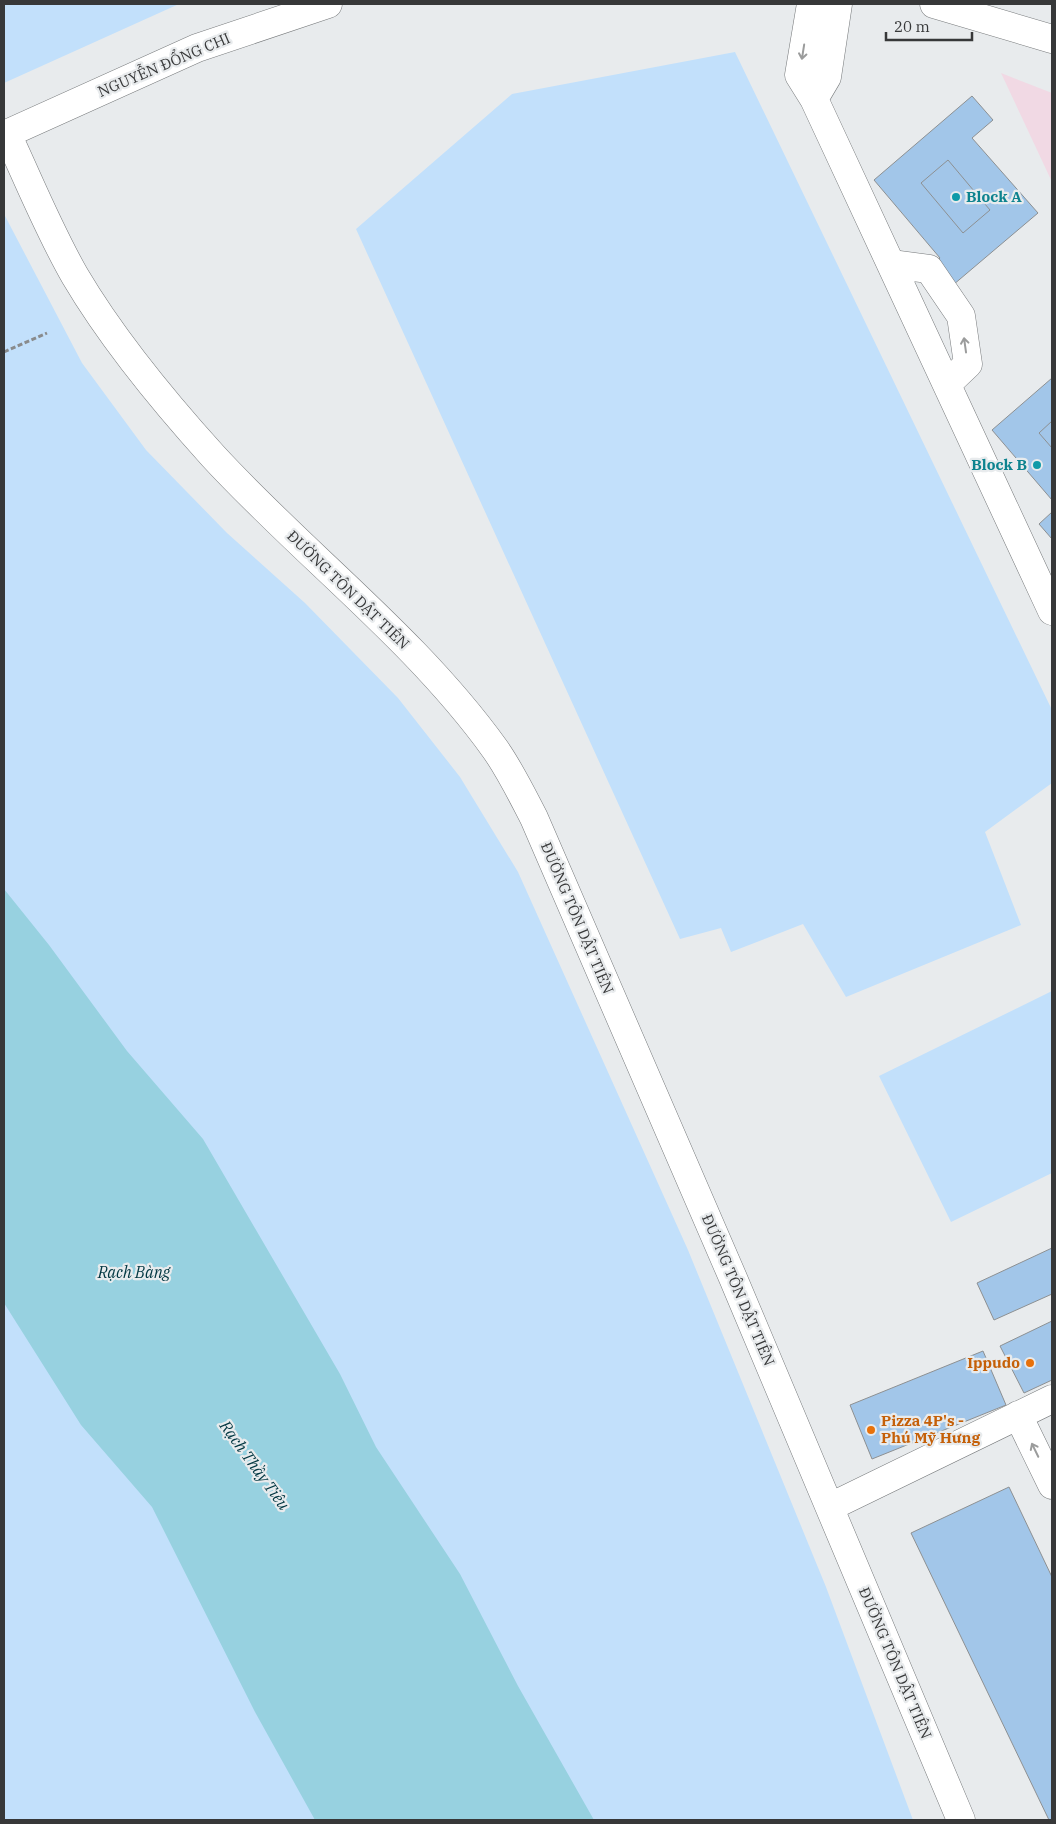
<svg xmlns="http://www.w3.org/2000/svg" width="1056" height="1824" font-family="'IBM Plex Serif',serif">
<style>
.commercial{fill:#f1d9e4}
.green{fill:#c2e0fb}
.water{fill:#97d1e0}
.building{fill:#a2c6e9;stroke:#8d9092}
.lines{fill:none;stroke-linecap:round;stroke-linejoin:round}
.minor-casing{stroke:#777a7c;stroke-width:29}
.path{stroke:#898b8c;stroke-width:3;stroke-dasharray:5 2.5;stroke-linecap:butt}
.minor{stroke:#fff;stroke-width:28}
.oneway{stroke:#9b9c9c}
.culture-dot{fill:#0f9aa8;stroke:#e8ebed;stroke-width:2}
.food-dot{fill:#e8710a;stroke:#e8ebed;stroke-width:2}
.labels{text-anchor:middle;stroke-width:4.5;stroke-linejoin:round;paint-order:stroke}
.street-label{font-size:15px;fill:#373839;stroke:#e8ebed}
.culture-label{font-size:15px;font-weight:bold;fill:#0d838f;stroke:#e8ebed;text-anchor:start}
.food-label{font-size:15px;font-weight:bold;fill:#c56008;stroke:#e8ebed;text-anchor:end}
.water-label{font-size:16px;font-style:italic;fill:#003641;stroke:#e8ebed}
</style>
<rect width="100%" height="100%" fill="#e8ebed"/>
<path class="commercial" d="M1001,73L1052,93V182Z"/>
<path class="green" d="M4,4H179L4,83Z
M735,52L1052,710V783L985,832L1021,925L846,997L803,924L731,952L721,928L680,939L356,229L512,94Z
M4,214L82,363L146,450L227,533L305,603L398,698L460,777L518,872L688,1250L826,1587L913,1820H550L4,986Z
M1052,991V1173L951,1222L879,1076Z
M4,1187L386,1820H4Z"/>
<path class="water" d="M4,889L49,945L127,1051L203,1139L340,1374L376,1447L460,1574L518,1686L594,1820H315L255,1712L152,1507L81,1425L4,1303Z"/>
<path class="building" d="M972,96L993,120L972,138L1038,213L940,296L921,274L940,258L874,180Z
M948,160L990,210L963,233L921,183Z
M1052,378V500L992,430Z
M1052,421V448L1039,433Z
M1052,512V539L1039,524Z
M1052,1248V1294L994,1320L977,1283Z
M1052,1321V1380L1024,1393L1000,1346Z
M983,1351L1006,1405L872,1459L850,1405Z
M1009,1487L1052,1577V1820H1049L911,1533Z"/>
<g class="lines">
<g class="minor-casing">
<path id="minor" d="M811,4L799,75L814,99L1052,611
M934,4L1052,39
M814,99L827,77L838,4
M7,134C29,181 49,231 75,276C111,337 166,404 213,456C305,556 416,639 495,749C510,770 522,795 534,818L733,1278L961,1820
M4,135L197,48L328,4
M891,264L929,269L961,316L968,364L947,384
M1018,1415L1052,1485
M830,1507L1052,1399"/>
</g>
<path class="path" d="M4,352L47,333"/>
<use href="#minor" class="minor"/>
</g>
<defs><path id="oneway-shaft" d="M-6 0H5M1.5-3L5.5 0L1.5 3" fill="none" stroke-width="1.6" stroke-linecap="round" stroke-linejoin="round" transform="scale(1.25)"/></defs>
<g class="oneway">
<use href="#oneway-shaft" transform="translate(803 52) rotate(99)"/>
<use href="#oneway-shaft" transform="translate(965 345) rotate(-98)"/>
<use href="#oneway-shaft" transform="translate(1035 1450) rotate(-116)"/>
</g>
<g class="culture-dot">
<circle cx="956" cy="197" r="5"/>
<circle cx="1037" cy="465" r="5"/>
</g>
<g class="food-dot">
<circle cx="1030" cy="1363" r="5"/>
<circle cx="871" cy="1430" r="5"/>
</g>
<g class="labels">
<g class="street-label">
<text transform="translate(164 65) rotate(-23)" y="5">NGUYỄN ĐỔNG CHI</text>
<text transform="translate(348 590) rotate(44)" y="5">ĐƯỜNG TÔN DẬT TIÊN</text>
<text transform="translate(577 918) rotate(67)" y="5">ĐƯỜNG TÔN DẬT TIÊN</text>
<text transform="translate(738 1290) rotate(67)" y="5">ĐƯỜNG TÔN DẬT TIÊN</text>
<text transform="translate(895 1663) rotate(67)" y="5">ĐƯỜNG TÔN DẬT TIÊN</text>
</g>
<g class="culture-label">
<text x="966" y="202">Block A</text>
<text x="1027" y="470" text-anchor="end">Block B</text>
</g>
<g class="food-label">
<text x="1020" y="1368">Ippudo</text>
<text x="881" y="1426" text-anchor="start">Pizza 4P's -<tspan x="881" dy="17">Phú Mỹ Hưng</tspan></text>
</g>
<g class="water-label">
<text x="134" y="1278">Rạch Bàng</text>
<text transform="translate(255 1465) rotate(54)" y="6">Rạch Thầy Tiêu</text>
</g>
</g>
<rect width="1056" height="1824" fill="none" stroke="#373839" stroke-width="10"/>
<path d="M886 32v8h86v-8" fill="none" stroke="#373839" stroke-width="2.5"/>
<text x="894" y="32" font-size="15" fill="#373839" stroke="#e8ebed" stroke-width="4" paint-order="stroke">20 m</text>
</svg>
